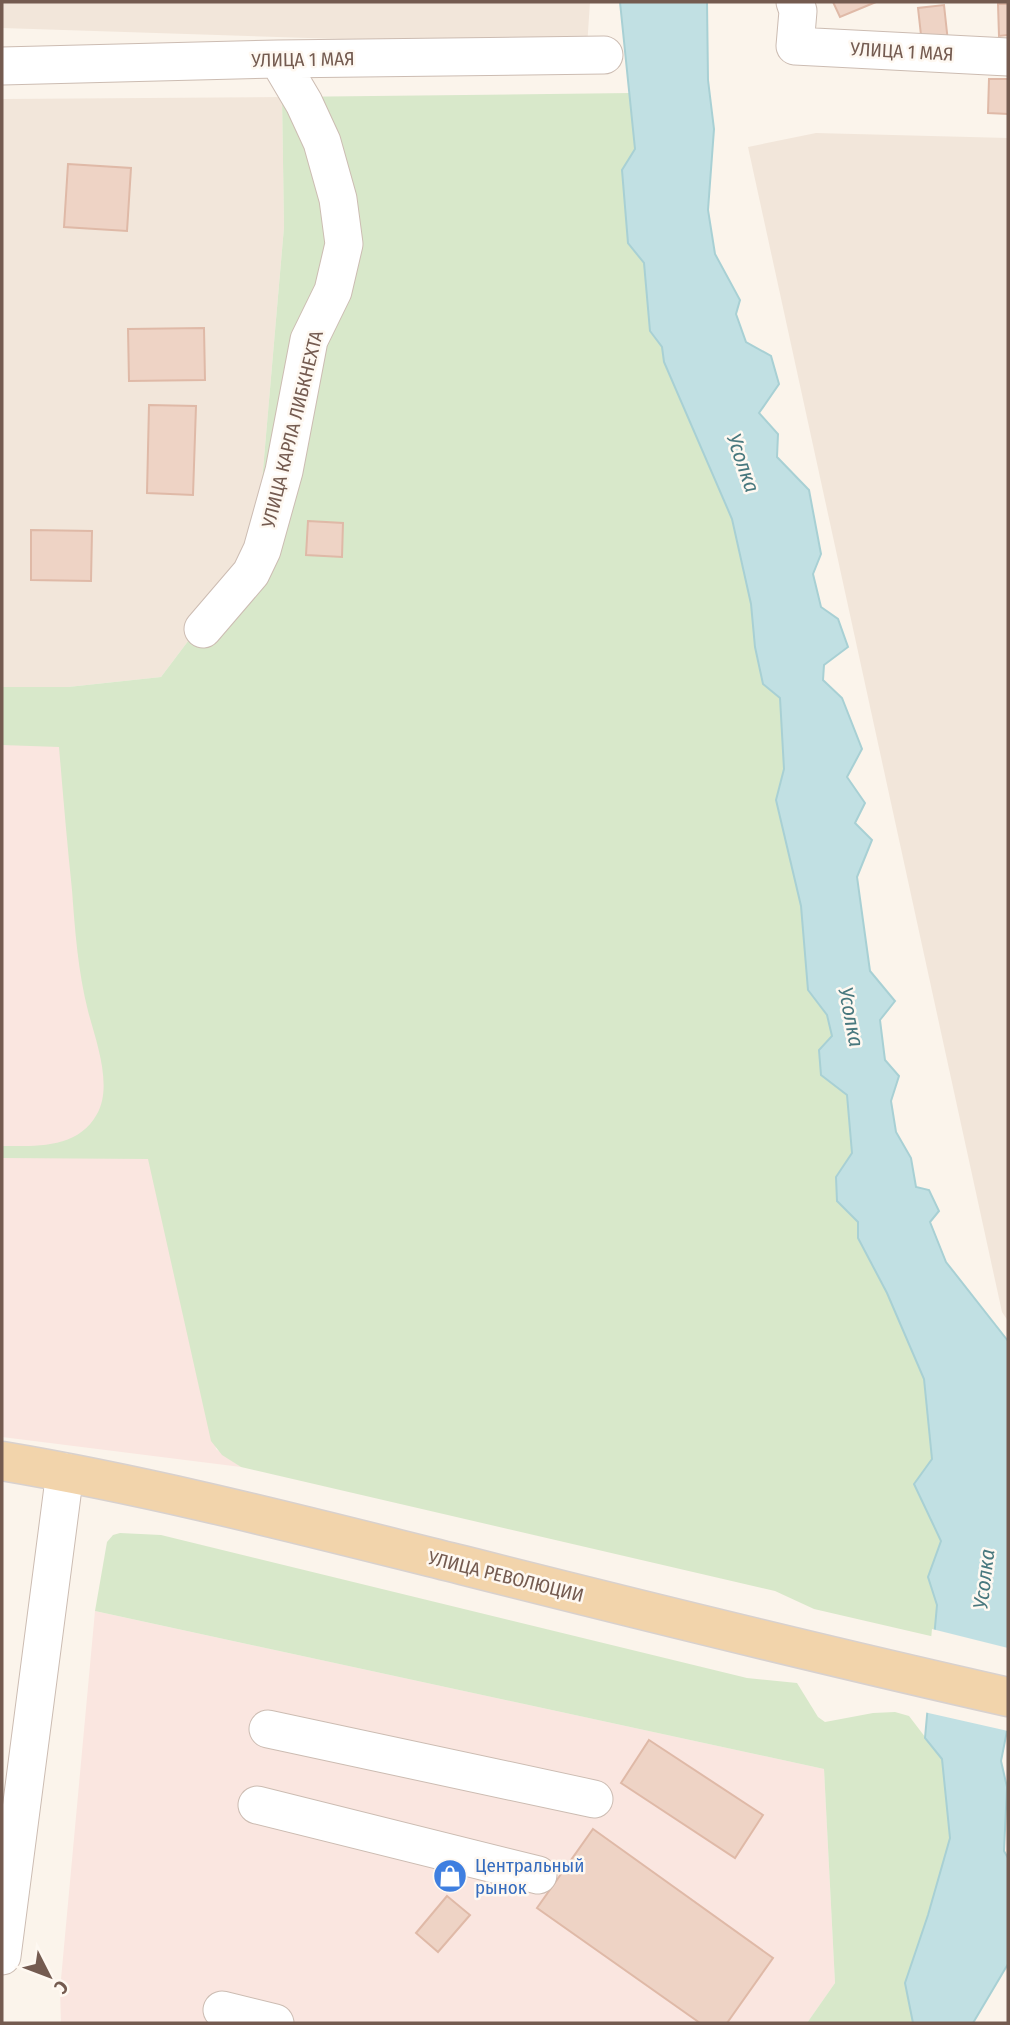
<svg xmlns="http://www.w3.org/2000/svg" width="1010" height="2025" font-family="'Fira Sans Condensed',sans-serif">
<style>
.residential{fill:#f2e6da}
.commercial{fill:#fae6e0}
.green{fill:#d8e8ca}
.water{fill:#c1e0e3;stroke:#a8d0d4;stroke-width:2}
.pier{fill:#fbf4eb}
.building{fill:#eed3c5;stroke:#dfb9a7;stroke-width:2}
.lines{fill:none;stroke-linecap:round;stroke-linejoin:round}
.minor-casing{stroke:#ccbcb2;stroke-width:39}
.major-casing{stroke:#d8d1ce;stroke-width:41}
.minor{stroke:#fff;stroke-width:37}
.major{stroke:#f2d4ab;stroke-width:38}
.labels{text-anchor:middle;stroke-width:5;stroke-linejoin:round;paint-order:stroke}
.street-label{font-size:19px;fill:#745b50;stroke:#fef8f1}
.shop-label{font-size:19px;fill:#366cbe;stroke:#fef8f1;text-anchor:start}
.water-label{font-size:21px;font-style:italic;fill:#48787e;stroke:#fef8f1}
</style>
<rect width="100%" height="100%" fill="#fbf4eb"/>
<path class="residential" d="M2,2H590L587,47L2,28Z
M282,97L284,227L256,551L161,677L68,687H2V99Z
M816,133L1008,138V1321L1002,1312L748,147Z"/>
<path class="commercial" d="M2,687H68L216,1449L241,1467L2,1437Z
M95,1611L824,1769L835,1983L807,2023H61L60,1990Z"/>
<path class="green" d="M631,93L635,149L628,243L644,263L650,331L662,347L664,362L732,519L751,604L755,647L780,698L784,769L776,800L801,906L808,990L827,1015L832,1036L821,1075L847,1095L852,1154L836,1176L837,1201L858,1222V1238L887,1293L924,1379L932,1459L914,1484L941,1541L928,1577L937,1605L935,1637L814,1609L775,1591L241,1467L222,1455L211,1441L148,1159L2,1158V1146C36,1146 78,1149 97,1114C113,1086 96,1041 88,1011C78,971 75,931 72,890C67,842 63,795 59,747L2,745V687H68L161,677L256,551L284,227L282,97Z
M120,1533L161,1535L747,1678L797,1683L818,1717L825,1722L873,1713L895,1712L909,1716L942,1759L950,1838L927,1918L905,1983L913,2023H807L835,1983L824,1769L95,1611L107,1542L113,1535Z"/>
<path class="water" d="M620,2H707L708,80L714,129L708,210L715,254L740,300L736,314L746,342L771,356L779,384L759,413L778,434L777,457L809,490L821,554L813,574L821,607L838,619L848,647L824,665L823,680L842,698L862,749L847,777L865,803L855,823L872,840L857,877L870,971L895,1001L880,1020L885,1060L899,1076L891,1101L896,1132L911,1158L916,1187L929,1190L939,1211L930,1222L946,1262L1008,1341V1726L1001,1761L1007,1787L1004,1851L1008,1858V1964L973,2023H913L905,1983L928,1915L950,1838L942,1759L925,1738L937,1605L928,1577L941,1541L914,1484L932,1459L924,1379L887,1293L858,1238V1222L837,1201L836,1177L852,1153L847,1095L821,1075L819,1050L832,1036L827,1015L808,990L801,906L776,800L784,769L780,698L763,684L755,647L751,604L732,519L664,362L662,347L650,331L644,263L628,243L622,170L635,149Z"/>
<path class="pier" d="M932,1629L1008,1648V1731L924,1712Z"/>
<path class="building" d="M833,2H876L840,17Z
M998,4H1008V35L999,36Z
M944,5L948,42L922,44L918,8Z
M989,79H1008V114L988,113Z
M68,164L131,168L127,231L64,227Z
M204,328L205,380L129,381L128,329Z
M149,405L196,406L193,495L147,493Z
M308,521L343,523L342,557L306,555Z
M31,530L92,531L91,581L31,580Z
M649,1740L763,1815L735,1858L621,1783Z
M593,1829L773,1958L727,2023H700L537,1908Z
M447,1896L470,1915L438,1952L416,1933Z"/>
<g class="lines">
<g class="minor-casing">
<path id="minor" d="M795,2L798,11L795,46L1008,57
M2,66L278,59L604,55
M203,629L251,573L262,550L284,471L309,340L333,291L344,244L338,199L322,142L304,103L278,59
M268,1729L594,1799
M257,1805L538,1875
M2,1956L65,1472
M222,2010L275,2023"/>
</g>
<g class="major-casing">
<path id="major" d="M2,1461C157,1487 309,1527 462,1565C644,1611 826,1656 1008,1697"/>
</g>
<use href="#minor" class="minor"/>
<use href="#major" class="major"/>
</g>
<defs>
<g id="shop-disc" transform="scale(1.75)"><circle r="9.5" fill="#3f7fe0" stroke="#fef8f1"/><path d="M-5-2.5h2.3a2.7 3.5 0 0 1 5.4 0H5L5.5 6h-11ZM-1.5-2.5h3a1.5 2.3 0 0 0-3 0Z" fill="#fff"/></g>
</defs>
<g fill-rule="evenodd">
<use href="#shop-disc" x="450" y="1876"/>
</g>
<g class="labels">
<g class="street-label">
<text transform="translate(902 51) rotate(3)" y="7">УЛИЦА 1 МАЯ</text>
<text transform="translate(303 59) rotate(-1)" y="7">УЛИЦА 1 МАЯ</text>
<text transform="translate(292 429) rotate(-76)" y="7">УЛИЦА КАРЛА ЛИБКНЕХТА</text>
<text transform="translate(506 1576) rotate(14)" y="7">УЛИЦА РЕВОЛЮЦИИ</text>
</g>
<g class="shop-label">
<text x="475" y="1872">Центральный<tspan x="475" dy="22">рынок</tspan></text>
</g>
<g class="water-label">
<text transform="translate(743 463) rotate(71)" y="7">Усолка</text>
<text transform="translate(851 1017) rotate(79)" y="7">Усолка</text>
<text transform="translate(984 1579) rotate(-83)" y="7">Усолка</text>
</g>
</g>
<rect width="1010" height="2025" fill="none" stroke="#745b50" stroke-width="7"/>
<g transform="translate(49 1976) rotate(132)" stroke="#fef8f1" stroke-width="5" paint-order="stroke">
<path d="M0-5L12 26L0 18L-12 26Z" fill="#745b50"/>
<text y="-10" font-size="19" font-weight="bold" text-anchor="middle" fill="#745b50">С</text>
</g>
</svg>
